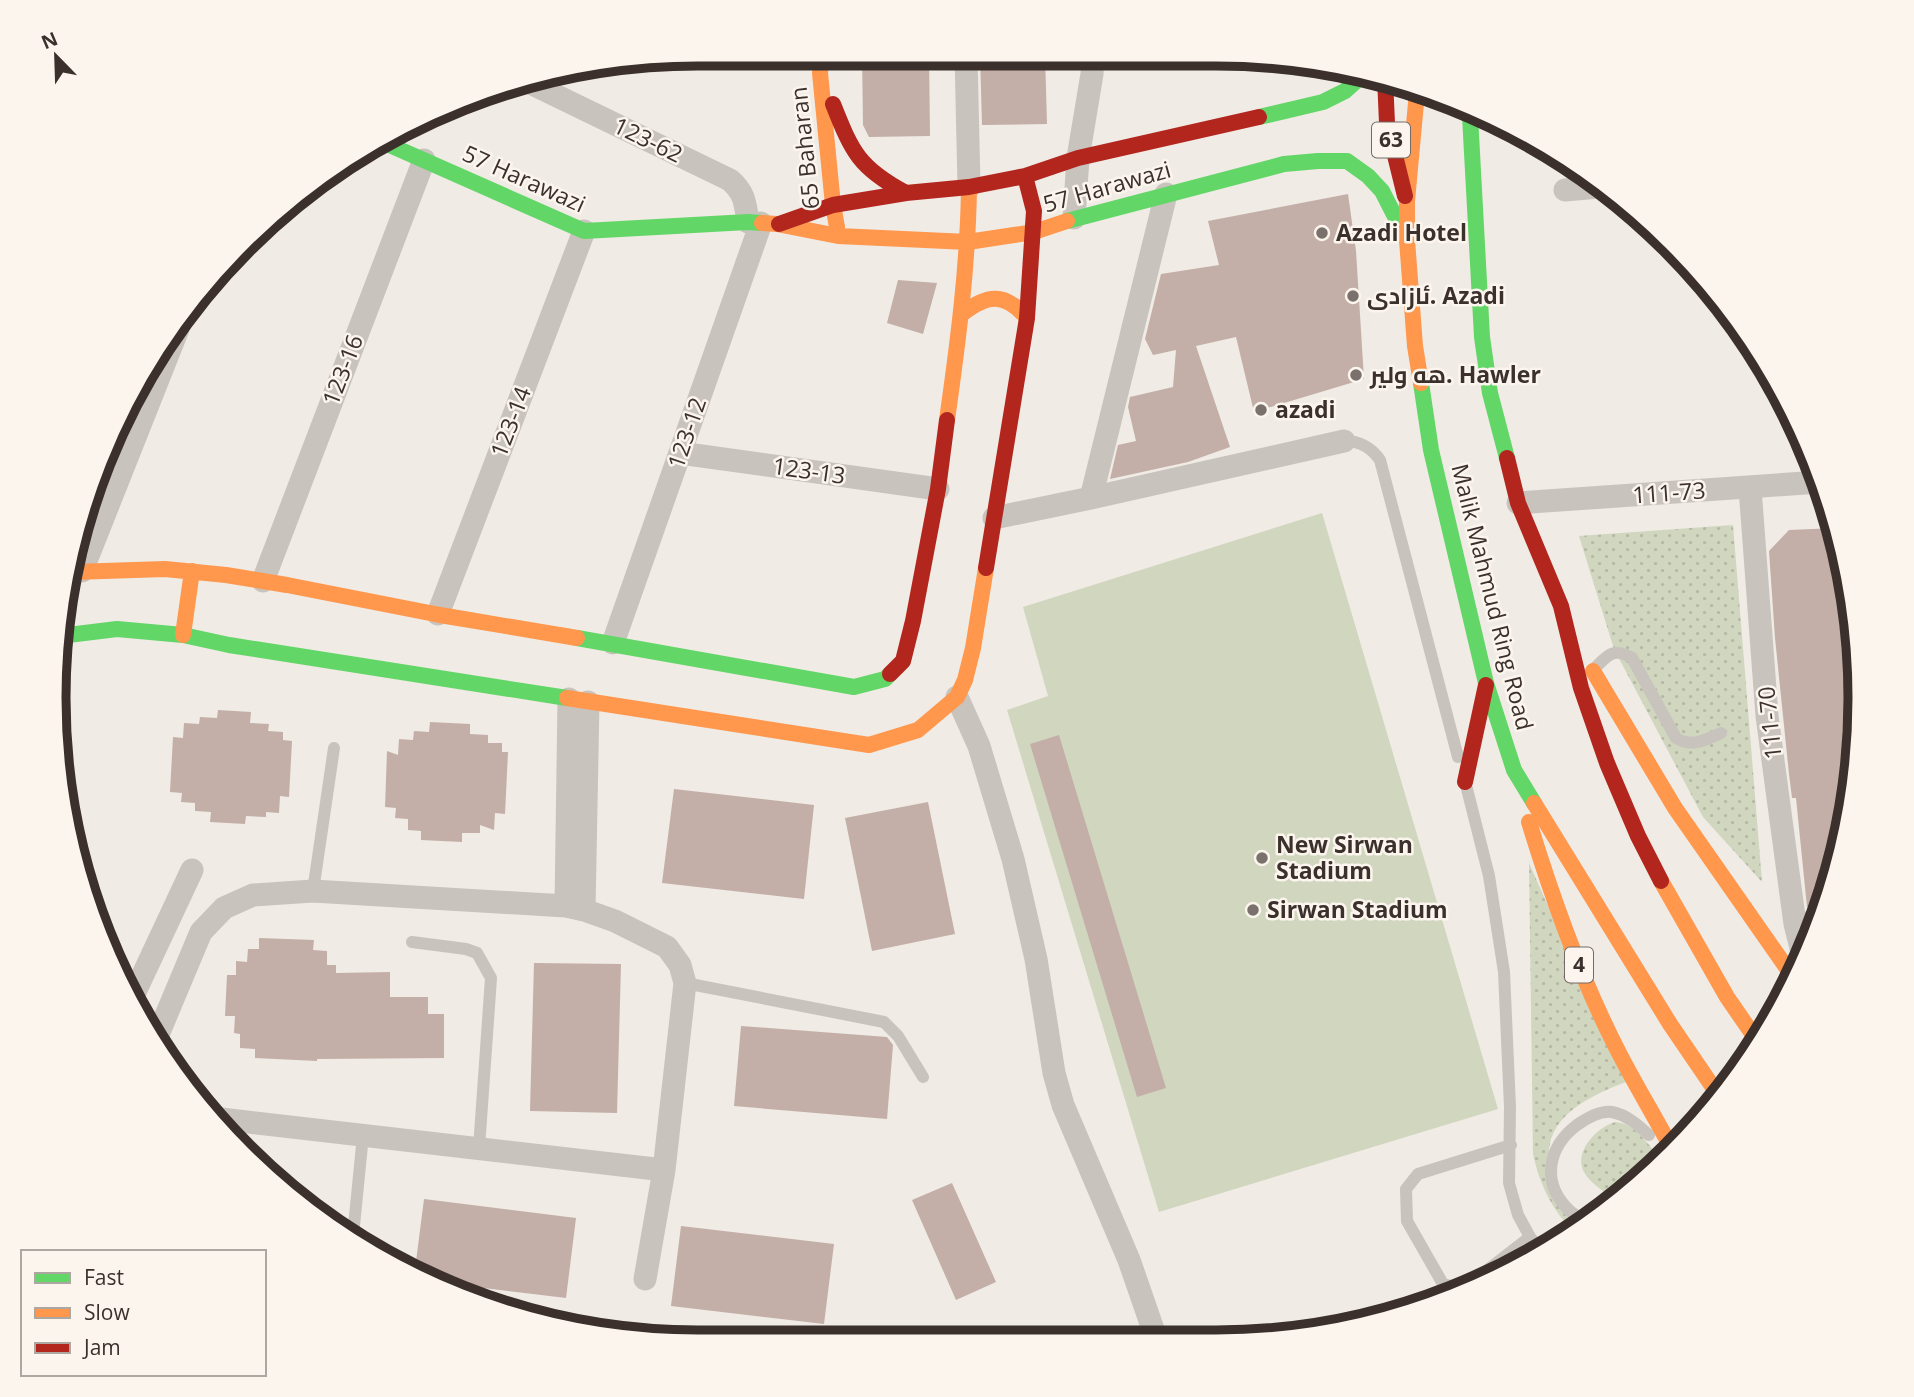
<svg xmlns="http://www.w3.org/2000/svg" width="1914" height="1397" font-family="'Open Sans',Cairo,sans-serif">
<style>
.grass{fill:url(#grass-dots)}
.pitch{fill:#d1d6bf}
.building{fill:#c3afa7}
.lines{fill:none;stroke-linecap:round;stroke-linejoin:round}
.lane{stroke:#c9c3be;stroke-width:12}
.street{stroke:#c9c3be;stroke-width:23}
.fast{stroke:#63d668;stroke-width:16}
.slow{stroke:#ff974d;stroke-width:16}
.jam{stroke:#b3261e;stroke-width:16}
.poi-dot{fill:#7a716c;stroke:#fbf5ee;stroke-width:2.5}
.labels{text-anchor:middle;stroke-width:5;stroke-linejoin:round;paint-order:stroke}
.shield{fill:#fbf5ee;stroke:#756b66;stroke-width:2}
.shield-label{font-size:21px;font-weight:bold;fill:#3b302b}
.street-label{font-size:23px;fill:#3b302b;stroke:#fbf5ee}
.poi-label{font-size:23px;font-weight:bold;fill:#3b302b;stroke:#fbf5ee;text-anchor:start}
.rim{fill:none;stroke:#3b302b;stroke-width:9}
</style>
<defs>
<pattern id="grass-dots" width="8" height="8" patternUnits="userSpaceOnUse" patternTransform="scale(1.75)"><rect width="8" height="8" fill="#d1d6bf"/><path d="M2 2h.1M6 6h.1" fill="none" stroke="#b4b8a4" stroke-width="1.8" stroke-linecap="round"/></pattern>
</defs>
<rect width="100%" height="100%" fill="#f0ebe5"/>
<path class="grass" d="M1733,525L1762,882L1703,817L1614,649L1579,536Z
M1529,863L1626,1082C1595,1094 1550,1113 1549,1152C1549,1159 1552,1166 1554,1173C1557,1181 1558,1192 1563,1198C1569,1207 1578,1215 1585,1222L1573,1230C1552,1211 1539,1182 1533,1154Z
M1615,1122C1635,1123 1649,1145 1661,1160L1617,1201C1607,1193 1590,1184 1584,1172C1573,1152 1597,1127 1615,1122Z"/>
<path class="pitch" d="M1322,513L1498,1109L1159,1212L1007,710L1048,696L1023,607Z"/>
<path class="building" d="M862,54H929L930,136L869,137L863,125Z
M980,54H1045L1047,124L982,125Z
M1348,194L1356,251L1364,379L1254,412L1236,337L1196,346L1230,447L1188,462L1110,479L1118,445L1136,441L1128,407L1130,397L1173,387L1176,350L1153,355L1145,339L1161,274L1219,265L1208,221Z
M898,280L937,283L923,334L887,323Z
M1836,528L1858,656L1854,782L1826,905L1807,907L1796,798H1792L1789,774L1775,638L1769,551L1789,530Z
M218,710L251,712L250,723L269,724L268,731L283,732V740L292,741L289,797L280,796L279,813L266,812V817L246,816L245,824L210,822L211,812L195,811V803L181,802L182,793L170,792L173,737L183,738L184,723L199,724L200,717L217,718Z
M430,722L470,724V734L488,735V743H502V752H508L505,814L495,813L494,830L480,825V833H462V842L421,840V831L408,830V819L395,818L396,808L385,807L387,751L398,755L399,739L413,740L414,731L429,732Z
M1059,735L1166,1088L1137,1097L1030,744Z
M674,789L814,805L804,899L662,883Z
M928,802L955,934L872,951L845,818Z
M259,938L314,940L313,950L327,951V965H336V973L390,972V997H428V1014H444V1058L317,1059V1061L255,1058V1049L240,1048V1034L234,1033L235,1016H225L227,975H236V961L247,962L248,949H259Z
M534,963L621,964L617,1113L530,1111Z
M741,1026L887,1037L893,1045L887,1119L734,1106Z
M952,1183L996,1282L956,1300L912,1200Z
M424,1199L576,1218L566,1298L427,1281L414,1277Z
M681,1226L834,1244L824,1324L671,1306Z"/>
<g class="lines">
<path class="lane" d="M1344,441C1360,441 1371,447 1380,460L1458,757
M1595,668C1608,655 1613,647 1632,658L1676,738C1692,748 1705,740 1721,733
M1466,785L1489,876L1504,972L1510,1107L1509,1183L1518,1215L1530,1237L1540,1249
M313,891L334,748
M412,942L466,949L477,953L491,978L479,1148
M685,983L884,1022L898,1036L923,1077
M1511,1145L1418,1174L1406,1189L1407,1221L1443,1284L1460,1288L1472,1282L1530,1237
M1586,1222C1580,1218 1573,1214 1568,1209C1541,1182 1548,1147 1577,1125C1587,1118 1600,1110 1612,1112C1627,1115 1638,1125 1649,1135
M353,1236L363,1135"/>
<path class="street" d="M966,54L969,187
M524,80L730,180C745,193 745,203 748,222
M1565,190L1599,187
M1074,218L1078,158L1092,74L1093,54
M680,453L938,489
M1750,488L1767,716L1795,924L1803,956
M1091,498L1166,194
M1518,503L1819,482
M994,518L1091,498L1344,441
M82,571L178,329
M263,581L424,160
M438,614L584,231
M613,643L761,223
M957,697L979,746L1013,859L1036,959L1054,1073L1063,1105L1129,1260L1156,1338
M566,906L569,699
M584,910L588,702
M1795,924L1818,922
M133,996L192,870
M157,1037L201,932L224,908L253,895L313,891L566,906L584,910L615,921L667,947L680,965L685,983L664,1170L645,1279
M213,1118L664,1170"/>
<path class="fast" d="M1470,116L1482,337L1490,393L1507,458
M1259,117L1323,102L1345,91L1364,74
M385,143L584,231L748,222L762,223
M1067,221L1284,164L1318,161H1347L1368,176L1382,191L1407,240
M1421,383L1431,450L1486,683L1514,770L1534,803
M60,636L117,629L183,635L229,645L567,698
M577,638L854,687L885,679L890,674"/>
<path class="slow" d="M822,54L820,73L833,205L837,227
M1417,92L1407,201V240L1415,346L1421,383
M762,223L777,224L838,236L968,242L1034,232L1067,221
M962,314C987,294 1005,292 1027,318
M947,420C958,342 968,266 969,187
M73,572L165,569L226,575L287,585L440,615L577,638
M183,635L192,571
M1593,671L1675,808L1793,977
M567,698L869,745L918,730L957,697L965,680L973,648L986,568
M1534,803L1670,1024L1719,1096
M1529,822C1552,897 1578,971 1613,1041C1631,1078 1653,1113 1672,1149
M1661,881L1727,997L1758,1042"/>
<path class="jam" d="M1385,78L1387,123L1405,196
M833,104C852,152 859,168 906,193
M779,224L833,205L906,193L969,187L1025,176L1078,158L1259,117
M1507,458L1518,503L1561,606L1581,688L1607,763L1638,836L1661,881
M986,568L1027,318L1034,211L1025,176
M890,674L903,661L913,621L938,489L947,420
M1465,782L1486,685"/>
</g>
<g class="poi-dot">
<circle cx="1322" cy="233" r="7"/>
<circle cx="1353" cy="296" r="7"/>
<circle cx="1356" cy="375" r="7"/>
<circle cx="1261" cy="410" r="7"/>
<circle cx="1262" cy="858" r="7"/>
<circle cx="1253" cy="910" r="7"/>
</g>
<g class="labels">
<g class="shield">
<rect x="1372" y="122.5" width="38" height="35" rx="5"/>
<rect x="1565" y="947.5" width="28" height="35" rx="5"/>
</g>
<g class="shield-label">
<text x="1391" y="147">63</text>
<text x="1579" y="972">4</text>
</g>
<g class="street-label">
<text transform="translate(648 140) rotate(26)" y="8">123-62</text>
<text transform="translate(805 148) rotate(-96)" y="8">65 Baharan</text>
<text transform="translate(524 179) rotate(24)" y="8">57 Harawazi</text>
<text transform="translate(1107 187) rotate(-16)" y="8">57 Harawazi</text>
<text transform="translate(343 370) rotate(-69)" y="8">123-16</text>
<text transform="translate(511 422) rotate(-69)" y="8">123-14</text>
<text transform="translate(687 433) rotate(-71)" y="8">123-12</text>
<text transform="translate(809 471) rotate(8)" y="8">123-13</text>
<text transform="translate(1669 493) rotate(-4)" y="8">111-73</text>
<text transform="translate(1492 597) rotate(76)" y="8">Malik Mahmud Ring Road</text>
<text transform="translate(1770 723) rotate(-96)" y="8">111-70</text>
</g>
<g class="poi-label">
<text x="1336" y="241">Azadi Hotel</text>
<text x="1367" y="304">ئازادى. Azadi</text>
<text x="1370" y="383">هه ولير. Hawler</text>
<text x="1275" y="418">azadi</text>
<text x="1276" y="853">New Sirwan<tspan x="1276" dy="26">Stadium</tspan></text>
<text x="1267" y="918">Sirwan Stadium</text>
</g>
</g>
<path d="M0 0H1914V1397H0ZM698 66H1216A632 632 0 0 1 1848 698V698A632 632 0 0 1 1216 1330H698A632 632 0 0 1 66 698V698A632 632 0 0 1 698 66Z" fill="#fbf5ee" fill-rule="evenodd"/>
<path class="rim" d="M698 66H1216A632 632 0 0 1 1848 698V698A632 632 0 0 1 1216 1330H698A632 632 0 0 1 66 698V698A632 632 0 0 1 698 66Z"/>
<rect x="21" y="1250" width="245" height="126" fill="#fbf5ee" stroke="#aea6a0" stroke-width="2"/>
<rect x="35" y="1273" width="35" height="10" fill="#63d668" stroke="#aea6a0" stroke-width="2"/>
<text x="84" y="1285" font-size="21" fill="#3b302b">Fast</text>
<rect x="35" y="1308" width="35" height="10" fill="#ff974d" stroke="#aea6a0" stroke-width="2"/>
<text x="84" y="1320" font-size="21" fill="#3b302b">Slow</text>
<rect x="35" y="1343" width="35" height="10" fill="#b3261e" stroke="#aea6a0" stroke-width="2"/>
<text x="84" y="1355" font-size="21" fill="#3b302b">Jam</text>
<g transform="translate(56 56) rotate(337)" stroke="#fbf5ee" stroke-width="5" paint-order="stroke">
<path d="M0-5L12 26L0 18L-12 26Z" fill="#3b302b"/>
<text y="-10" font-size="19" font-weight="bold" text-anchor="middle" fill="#3b302b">N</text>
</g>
</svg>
